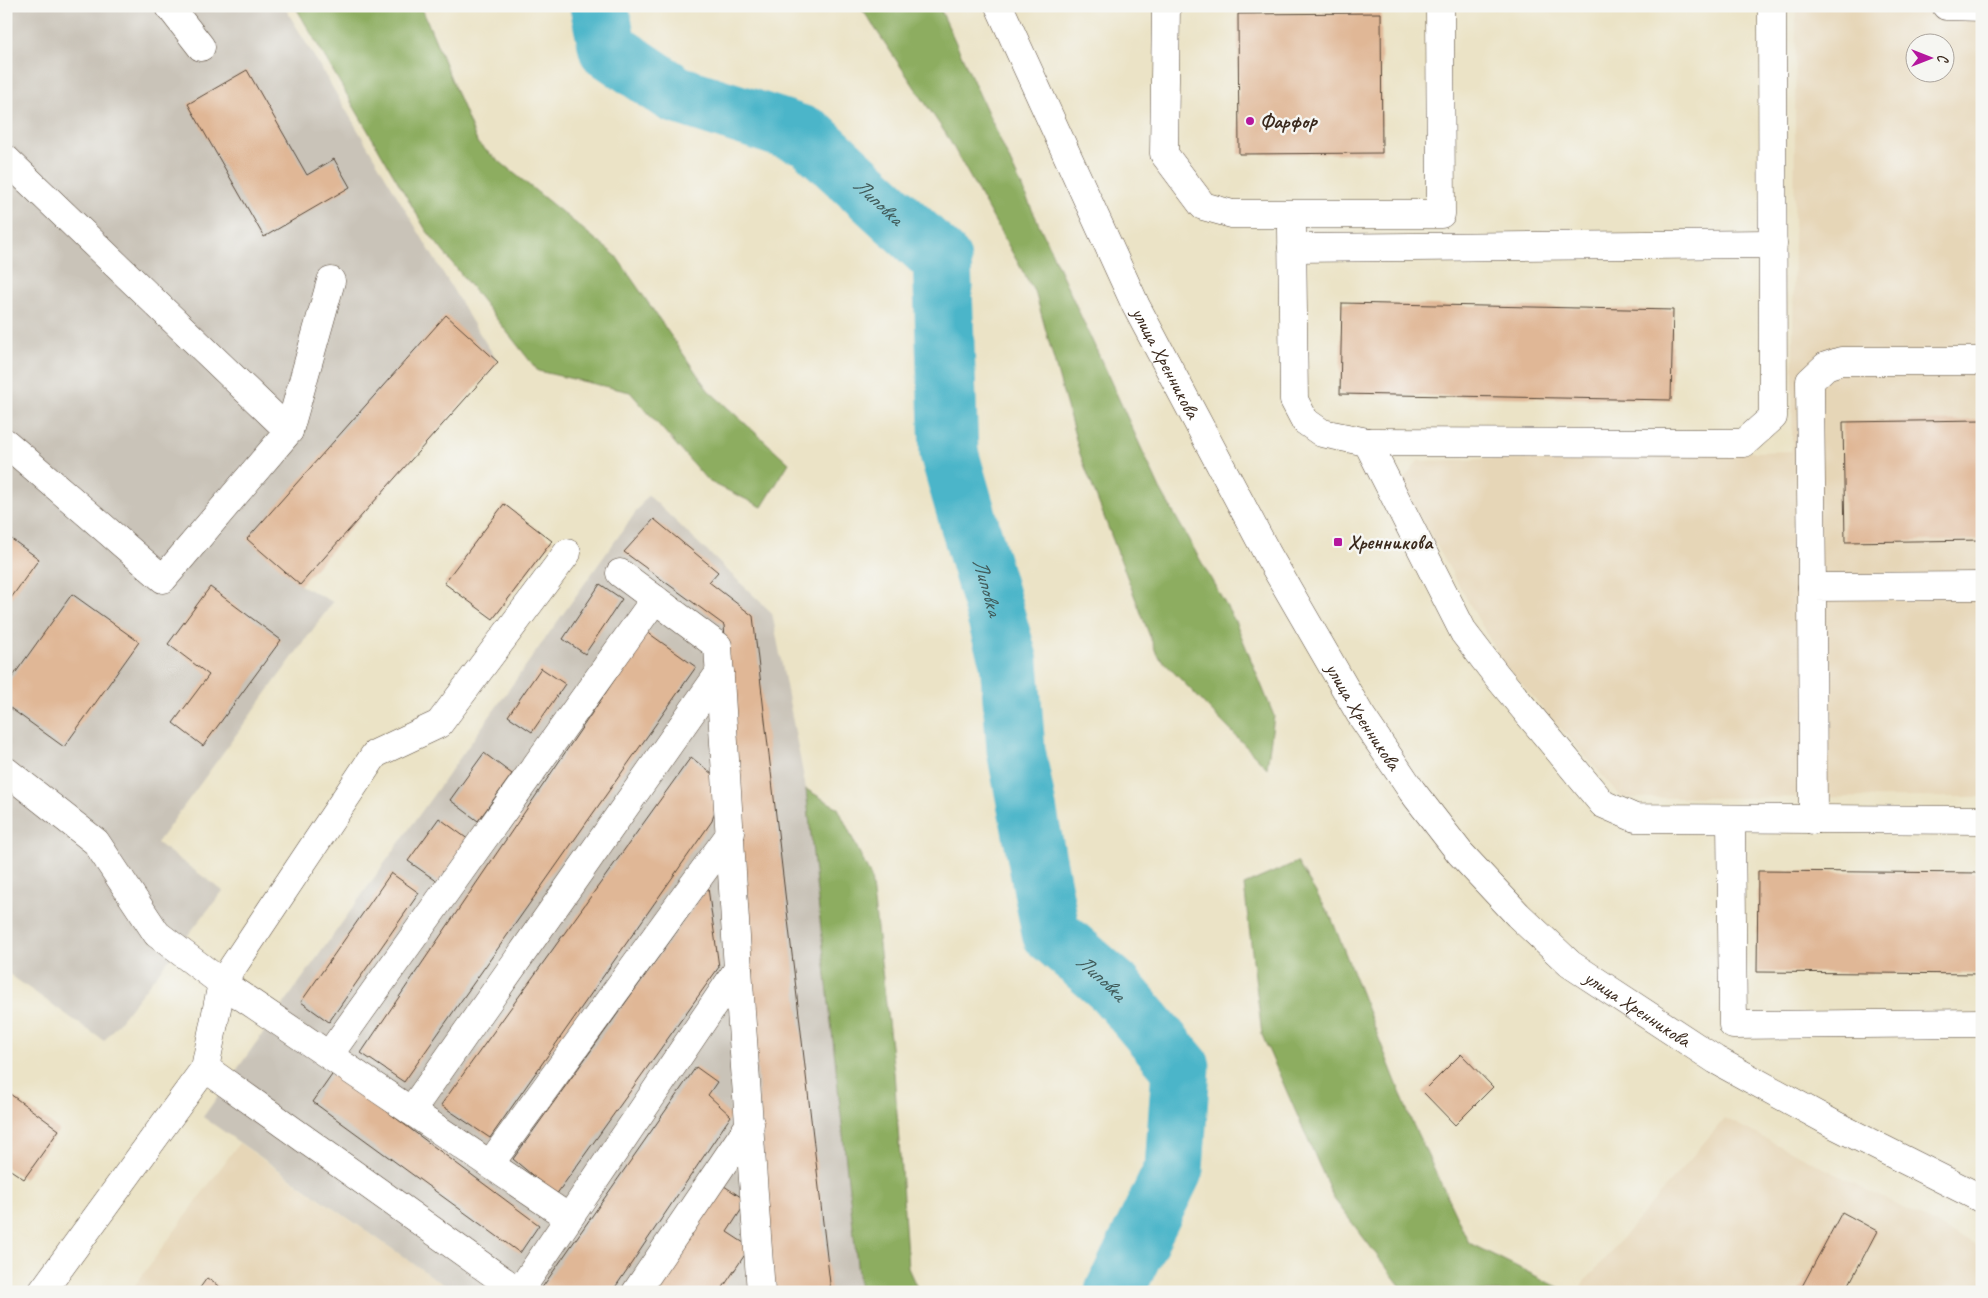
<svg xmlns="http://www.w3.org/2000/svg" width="1988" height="1298" font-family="Caveat,sans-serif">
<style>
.built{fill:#e6d6b7;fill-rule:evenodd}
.industrial{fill:#c9c3b8}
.forest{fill:#8dad61;stroke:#646c40}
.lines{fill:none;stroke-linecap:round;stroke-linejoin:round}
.river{stroke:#4bb5c9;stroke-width:59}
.building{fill:#e0b796}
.minor-casing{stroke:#554637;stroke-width:29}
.minor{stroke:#fff;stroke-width:28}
.poi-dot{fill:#b5179e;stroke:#f6f6f2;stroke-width:2}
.labels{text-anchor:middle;stroke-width:5;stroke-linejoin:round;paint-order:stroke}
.poi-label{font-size:20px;font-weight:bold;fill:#3b2a1e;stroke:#f6f6f2;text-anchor:start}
.street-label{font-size:20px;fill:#3b2a1e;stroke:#f6f6f2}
.water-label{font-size:21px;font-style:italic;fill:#415b5a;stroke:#f6f6f2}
</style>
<rect width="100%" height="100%" fill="#f6f6f2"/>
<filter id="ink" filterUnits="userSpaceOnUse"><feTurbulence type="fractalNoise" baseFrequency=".02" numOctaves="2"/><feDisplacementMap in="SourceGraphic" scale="10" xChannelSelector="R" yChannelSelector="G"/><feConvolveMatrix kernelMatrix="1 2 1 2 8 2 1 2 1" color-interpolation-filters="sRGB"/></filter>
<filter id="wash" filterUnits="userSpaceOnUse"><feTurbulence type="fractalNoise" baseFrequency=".0096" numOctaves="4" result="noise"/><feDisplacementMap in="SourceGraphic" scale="20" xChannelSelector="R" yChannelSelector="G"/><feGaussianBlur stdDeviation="1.12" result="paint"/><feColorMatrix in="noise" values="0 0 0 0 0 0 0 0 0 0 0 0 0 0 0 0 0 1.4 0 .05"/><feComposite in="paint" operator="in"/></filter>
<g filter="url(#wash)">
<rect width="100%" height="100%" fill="#ebe3c6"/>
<path class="built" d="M1796,6H1982V797L1622,798L1503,663L1401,483L1418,461L1792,451ZM1916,42H1946V72H1916Z
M1725,1118L1982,1248V1292H1576Z
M239,1143L454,1292H130Z"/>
<path class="industrial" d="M6,6H284L471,320L498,362L300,585L333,602L157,843L223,891L104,1041L6,972Z
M648,495L772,613L806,789L860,1292H454L203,1117Z"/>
<path class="forest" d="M295,6H421L478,144L616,256L708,390L789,463L762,507L708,481L630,392L538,371L426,230Z
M860,6H939L1160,489L1236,623L1274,716L1267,768L1157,655L1080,454L1036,295L946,134Z
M806,789L838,808L871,877L894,1072L908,1268L919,1292H860Z
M1297,862L1331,917L1411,1120L1469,1243L1568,1292H1405L1334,1199L1262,1035L1244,885Z"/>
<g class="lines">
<path class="river" id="s1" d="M599,6L608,49L675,94L809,137L942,260L949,453L1009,662L1016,750L1051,933L1114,988L1181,1067L1174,1169L1114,1292"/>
</g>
<g id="blocks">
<path class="building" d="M1381,13L1382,153L1239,154L1238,14Z
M247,70L307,175L334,159L350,187L264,237L188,104Z
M1342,303L1673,310L1671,400L1340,394Z
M446,315L498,362L300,585L247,539Z
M1982,420V540L1845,542L1843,422Z
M504,504L552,541L493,619L444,583Z
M654,519L718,572L709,582L753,616L831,1292H774L724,625L624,552Z
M6,535L39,559L6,605Z
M600,584L622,599L585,654L563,639Z
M210,587L281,640L203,746L173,723L209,675L168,644Z
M72,594L139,642L64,747L6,705V686Z
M647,632L696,667L404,1082L361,1053Z
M541,668L565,684L532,732L508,716Z
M484,753L512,774L478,821L450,800Z
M691,757L723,783L712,821L490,1138L441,1105Z
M439,818L469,840L438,882L408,861Z
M1758,871L1982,873V974L1757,972Z
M391,873L419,893L329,1022L301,1002Z
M708,888L719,967L556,1195L513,1159Z
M1461,1054L1493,1087L1455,1125L1423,1092Z
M696,1067L717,1082L708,1095L731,1116L612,1292H539Z
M334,1072L539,1225L520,1253L313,1102Z
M6,1091L59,1130L24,1179L6,1167Z
M721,1184L747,1201L727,1232L750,1247L720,1292H650Z
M1842,1212L1877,1231L1845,1292H1799Z
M207,1278L227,1292H197Z"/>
</g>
</g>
<g filter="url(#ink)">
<use href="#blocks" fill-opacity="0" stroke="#554637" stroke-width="1"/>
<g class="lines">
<g class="minor-casing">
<g id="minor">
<path d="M169,6L201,47"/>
<path id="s2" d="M999,6L1136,306L1268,555L1360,714L1412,791L1460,853L1518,915L1570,964L1716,1060L1837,1126L1982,1199"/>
<path d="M1166,6L1164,154L1203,206L1232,214H1441L1440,6"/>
<path d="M1772,6L1773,417L1744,443L1367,442L1464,633L1497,676L1603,804L1635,818L1982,820"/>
<path d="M1946,6L1982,7"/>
<path d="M6,159L289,431"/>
<path d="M1292,229L1294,400L1305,421L1322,433L1367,442"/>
<path d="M1292,248L1773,244"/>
<path d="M6,443L163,579L289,431L331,281"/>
<path d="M620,573L718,646L738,969L761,1292"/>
<path d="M1812,587L1810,381L1826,366L1841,361H1982"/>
<path d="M6,771L96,842L157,934L222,983L569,1218"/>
<path d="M1731,819L1733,1025L1982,1023"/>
<path d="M1813,820L1812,587L1982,586"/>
<path d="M329,1055L655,599"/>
<path d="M205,1068L519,1292"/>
<path d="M411,1111L720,672"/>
<path d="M490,1164L731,833"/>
<path d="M42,1292L205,1068L222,983L375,754L439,724L567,553"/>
<path d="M519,1292L738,969"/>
<path d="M636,1292L750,1124"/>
</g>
</g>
<use href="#minor" class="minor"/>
</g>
</g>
<g class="poi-dot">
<circle cx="1250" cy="121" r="5"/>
<rect x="1333" y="537" width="10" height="10" rx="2.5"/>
</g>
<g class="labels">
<g class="poi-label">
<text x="1260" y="128">Фарфор</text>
<text x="1348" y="549">Хренникова</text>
</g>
<g class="street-label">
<text dy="7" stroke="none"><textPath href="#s2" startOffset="394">улица Хренникова</textPath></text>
<text dy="7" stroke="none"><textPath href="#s2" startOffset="799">улица Хренникова</textPath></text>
<text dy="7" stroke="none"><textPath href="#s2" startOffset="1204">улица Хренникова</textPath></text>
</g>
<g class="water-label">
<text dy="7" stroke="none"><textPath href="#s1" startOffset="360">Липовка</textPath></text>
<text dy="7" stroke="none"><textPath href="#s1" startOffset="779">Липовка</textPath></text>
<text dy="7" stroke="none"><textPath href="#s1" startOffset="1199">Липовка</textPath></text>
</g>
</g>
<rect width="1988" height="1298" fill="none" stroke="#f6f6f2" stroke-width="25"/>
<g transform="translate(1930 58) rotate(90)"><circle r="24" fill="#f6f6f2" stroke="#aba49d"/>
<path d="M0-4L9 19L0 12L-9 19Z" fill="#b5179e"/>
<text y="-8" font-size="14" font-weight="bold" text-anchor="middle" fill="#3b2a1e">С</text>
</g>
</svg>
